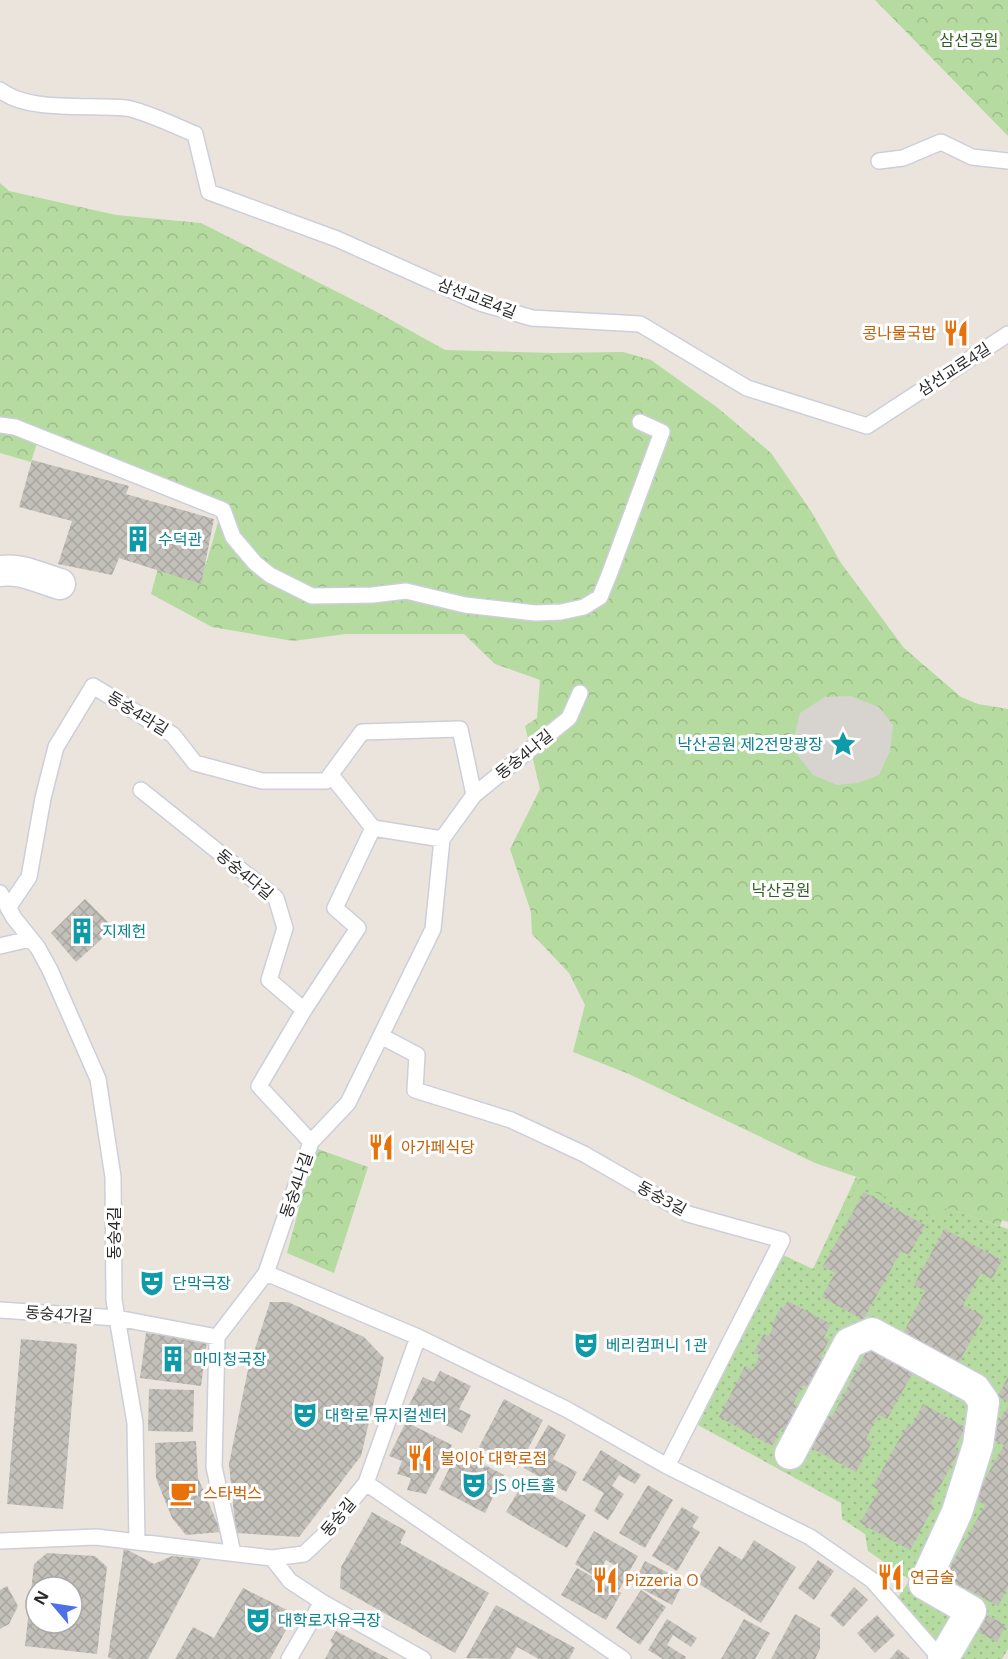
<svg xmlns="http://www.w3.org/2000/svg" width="1008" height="1659" font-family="'Open Sans','Noto Sans KR',sans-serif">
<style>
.grass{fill:url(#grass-dots)}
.park{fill:url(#park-crowns)}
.plaza{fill:#d7d4d0}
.building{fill:url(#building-cross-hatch);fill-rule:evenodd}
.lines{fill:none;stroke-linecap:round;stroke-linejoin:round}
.lane-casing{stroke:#cccfda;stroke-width:18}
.street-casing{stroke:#cccfda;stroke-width:33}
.lane{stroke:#fff;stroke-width:15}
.street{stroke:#fff;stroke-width:30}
.labels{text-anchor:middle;stroke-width:6;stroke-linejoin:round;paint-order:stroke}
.park-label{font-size:16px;fill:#305f22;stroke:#fff}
.street-label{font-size:16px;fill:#2a2a2a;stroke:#fff}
.food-label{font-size:16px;fill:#c56008;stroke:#fff;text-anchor:start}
.culture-label{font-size:16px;fill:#0d838f;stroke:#fff;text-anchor:start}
</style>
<defs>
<pattern id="grass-dots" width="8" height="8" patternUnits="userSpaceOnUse" patternTransform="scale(1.5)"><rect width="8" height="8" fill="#b5dba0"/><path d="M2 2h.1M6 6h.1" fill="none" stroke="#9cbc8a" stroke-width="1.8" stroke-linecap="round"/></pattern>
<pattern id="park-crowns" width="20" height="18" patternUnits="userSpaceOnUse" patternTransform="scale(1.5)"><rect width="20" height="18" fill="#b5dba0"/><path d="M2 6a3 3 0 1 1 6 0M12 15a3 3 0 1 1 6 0" fill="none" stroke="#9cbc8a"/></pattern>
<pattern id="building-cross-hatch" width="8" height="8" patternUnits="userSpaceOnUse" patternTransform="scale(1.5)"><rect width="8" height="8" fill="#c3bfb9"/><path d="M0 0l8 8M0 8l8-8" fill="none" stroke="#a8a49f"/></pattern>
</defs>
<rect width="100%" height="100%" fill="#eae4dd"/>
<path class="grass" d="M856,1177L1008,1229V1649L1002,1659H941L893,1604L910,1580L868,1551L865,1534L842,1519L841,1503L698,1425L783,1255L813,1269Z"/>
<path class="park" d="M875,0H1008V136Z
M0,183L9,191L116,215L201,223L375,311L445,350L553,353L623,352L651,360L718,408L771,453L811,511L841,563L904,648L961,697L978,704L1008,709V1222L1002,1220L1000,1226L946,1208L939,1219L864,1188L850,1217L843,1216L860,1178L815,1163L629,1074L573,1052L585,1005L569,973L532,934L531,912L510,849L540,789L525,726L537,718L540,680L495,664L464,634H346L293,641L212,627L151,594L161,557L206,564L222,508L37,443L31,462L0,453Z
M315,1148L368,1167L334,1273L287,1253Z"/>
<path class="plaza" d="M851,696L879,707L893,725L890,751L879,775L858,783L837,785L813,775L798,756L794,737L800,713L825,697Z"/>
<path class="building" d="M32,460L129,486L126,494L214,519L201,584L119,558L112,575L58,564L72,521L19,507Z
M85,899L114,928L76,962L51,933Z
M864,1192L925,1225L909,1255L901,1251L863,1320L822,1297L835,1273L823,1266Z
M944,1229L1002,1260L992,1279L981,1273L963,1305L984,1316L958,1364L903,1334L925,1291L914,1285Z
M788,1301L831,1324L824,1337L829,1340L820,1357L825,1359L810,1388L803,1385L793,1404L799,1407L786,1431L781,1428L772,1446L719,1417L745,1366L753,1370L760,1355L754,1352L764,1334L769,1336L773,1327L771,1326L781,1307L783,1308Z
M270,1302H288L364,1337L384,1358L361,1456L299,1537L236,1533L229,1464L247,1374Z
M146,1333L207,1341L201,1386L140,1378Z
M21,1339L77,1344L63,1509L7,1504Z
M871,1343L916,1367L887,1419L878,1415L866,1439L872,1442L856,1472L806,1445L824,1413L832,1417Z
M440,1371L471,1386L459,1409L471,1415L462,1433L408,1407L423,1377L434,1382Z
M1008,1377V1402L998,1396Z
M149,1389L194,1390L193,1432L148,1431Z
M504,1399L543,1420L518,1468L479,1447Z
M923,1404L965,1427L954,1449L959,1451L930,1504L934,1506L910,1550L860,1523L879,1490L873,1487L907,1425L911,1427Z
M1008,1406V1587L998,1606L945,1577L985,1505L974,1499L1004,1445L990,1438Z
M406,1422L452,1445L426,1494L407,1490L411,1478L397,1474L402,1461L389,1456Z
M548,1425L566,1435L553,1459L577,1472L566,1492L524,1468Z
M196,1441L198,1478L221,1532L186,1535L172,1518L156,1478L155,1443Z
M601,1450L641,1475L635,1484L619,1475L612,1486L624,1494L608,1520L594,1511L604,1493L582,1480Z
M458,1451L504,1475L485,1513L439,1489Z
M525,1479L586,1515L567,1548L506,1512Z
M648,1485L673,1500L645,1548L619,1533Z
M682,1507L699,1517L692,1527L700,1532L677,1571L652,1556Z
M372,1512L406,1531L400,1543L489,1593L455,1653L340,1588L341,1567Z
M594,1531L638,1556L619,1590L607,1583L617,1567L606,1560L596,1577L575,1564Z
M754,1540L796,1567L761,1623L696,1582L719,1546L742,1560Z
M124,1548L154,1564L172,1556L201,1559L148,1659H113L108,1657Z
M47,1553L95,1556L107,1567L97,1654L25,1646L34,1564ZM36,1587H72V1623H36Z
M818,1560L834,1571L814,1600L798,1588Z
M645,1561L684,1581L672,1605L633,1584Z
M577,1568L621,1593L606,1620L561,1595Z
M7,1586L18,1606L9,1624L0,1629V1590Z
M854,1587L868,1600L843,1627L830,1615Z
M243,1588L295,1614L270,1659H175L193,1627L214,1638Z
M641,1590L666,1607L640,1645L616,1628Z
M496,1605L575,1648L569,1659H539L517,1647L510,1659L466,1658Z
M978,1611L1006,1625L997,1642L969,1627Z
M795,1614L820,1628V1649L815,1659H771Z
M877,1615L895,1635L875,1653L857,1633Z
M667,1619L697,1638L691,1647L673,1635L667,1645L686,1657L685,1659H663L648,1650Z
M744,1619L770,1633L755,1659H721Z
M336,1631L389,1659H325L333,1644L330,1641Z
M898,1649L910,1659H890Z"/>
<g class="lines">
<g class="lane-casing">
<path id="lane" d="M0,90C29,113 90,104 126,108C142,110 178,127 195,134L209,192L337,239L480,303L532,318L640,324L747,388L867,426L1008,334
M879,161L903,158L941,142L972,157L1008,161
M0,425L15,427L223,510L233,537L255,563L270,575L312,596L373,595L406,591L465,605L535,613L561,612L584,607L600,597L609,575L662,432L640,422
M331,775L373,828L442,839
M141,790L276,898L285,928L269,980L304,1010L259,1086L311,1142
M0,893L14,918L38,948L50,970L98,1079L113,1177L114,1300L135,1423L137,1542
M8,908L29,877L43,798L56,747L93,686L173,735L195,763L262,781H326L362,732L460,729L474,795
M0,946L30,939
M304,1010L358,928L335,908L373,828
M381,1036L417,1055L415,1090L511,1120L584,1154L688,1214L782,1240L667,1466
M266,1273L418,1337L366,1483
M0,1310L117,1318L217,1337L266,1273L311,1142L348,1103L433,929L442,839L474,795L569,718L580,693
M217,1337L214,1467L233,1553
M418,1337L566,1409L667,1466L810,1537L872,1580L941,1659
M0,1541L96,1537L272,1558L304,1554L323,1536L366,1483L623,1659
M272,1558L290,1581L322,1602L423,1659
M289,1659L322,1602"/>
</g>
<g class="street-casing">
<path id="street" d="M0,571C22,568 39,578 60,584
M790,1454L849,1343L872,1333L975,1389L984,1402L978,1445L957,1512L924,1584L971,1611L943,1659"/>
</g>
<use href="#lane" class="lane"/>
<use href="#street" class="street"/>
</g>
<defs>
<g id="restaurant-bare" transform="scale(2.07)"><path d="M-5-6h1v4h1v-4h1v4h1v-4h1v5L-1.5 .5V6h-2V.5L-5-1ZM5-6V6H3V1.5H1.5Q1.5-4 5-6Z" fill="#e8710a" stroke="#fff" stroke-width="2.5" paint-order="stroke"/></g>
<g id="building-bare" transform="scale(2.07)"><path d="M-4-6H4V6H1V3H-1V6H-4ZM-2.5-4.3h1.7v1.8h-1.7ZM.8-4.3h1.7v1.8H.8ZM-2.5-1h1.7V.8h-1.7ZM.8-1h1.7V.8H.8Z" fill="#0f9aa8" stroke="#fff" stroke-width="2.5" paint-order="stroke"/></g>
<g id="sight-bare" transform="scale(2.07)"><path d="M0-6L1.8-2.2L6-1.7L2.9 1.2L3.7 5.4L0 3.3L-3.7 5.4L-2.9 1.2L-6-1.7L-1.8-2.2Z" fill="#0f9aa8" stroke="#fff" stroke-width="2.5" paint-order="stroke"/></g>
<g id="theatre-bare" transform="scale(2.07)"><path d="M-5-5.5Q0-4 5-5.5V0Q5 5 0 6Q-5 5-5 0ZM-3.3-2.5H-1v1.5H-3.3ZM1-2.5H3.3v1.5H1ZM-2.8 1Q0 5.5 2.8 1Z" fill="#0f9aa8" stroke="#fff" stroke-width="2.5" paint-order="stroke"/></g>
<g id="cafe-bare" transform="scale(2.07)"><path d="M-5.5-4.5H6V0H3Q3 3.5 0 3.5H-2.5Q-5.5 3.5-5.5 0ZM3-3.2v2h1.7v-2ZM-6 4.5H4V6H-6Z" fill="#e8710a" stroke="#fff" stroke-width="2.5" paint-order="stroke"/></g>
</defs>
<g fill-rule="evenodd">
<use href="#restaurant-bare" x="956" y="333"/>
<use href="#building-bare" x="138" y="539"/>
<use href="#sight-bare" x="843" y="744"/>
<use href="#building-bare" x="82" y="931"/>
<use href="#restaurant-bare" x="381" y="1147"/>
<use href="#theatre-bare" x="152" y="1283"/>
<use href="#theatre-bare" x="586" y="1345"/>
<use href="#building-bare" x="173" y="1359"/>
<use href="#theatre-bare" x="305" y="1415"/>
<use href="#restaurant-bare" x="420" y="1458"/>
<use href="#theatre-bare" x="474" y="1485"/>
<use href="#cafe-bare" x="183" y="1493"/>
<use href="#restaurant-bare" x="890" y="1577"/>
<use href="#restaurant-bare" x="605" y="1580"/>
<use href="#theatre-bare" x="258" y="1620"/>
</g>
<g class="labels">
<g class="park-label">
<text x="969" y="46">삼선공원</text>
<text x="781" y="896">낙산공원</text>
</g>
<g class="street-label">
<text transform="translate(477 298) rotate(21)" y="6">삼선교로4길</text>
<text transform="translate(954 369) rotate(-33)" y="6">삼선교로4길</text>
<text transform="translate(138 713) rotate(32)" y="6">동숭4라길</text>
<text transform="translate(524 754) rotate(-39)" y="6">동숭4나길</text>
<text transform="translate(245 874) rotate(40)" y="6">동숭4다길</text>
<text transform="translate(296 1185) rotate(-71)" y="6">동숭4나길</text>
<text transform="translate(662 1198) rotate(29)" y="6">동숭3길</text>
<text transform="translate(114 1233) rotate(-90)" y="6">동숭4길</text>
<text transform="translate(59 1314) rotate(4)" y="6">동숭4가길</text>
<text transform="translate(338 1517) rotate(-50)" y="6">동숭길</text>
</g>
<g class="food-label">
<text x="936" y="339" text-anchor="end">콩나물국밥</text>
<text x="401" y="1153">아가페식당</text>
<text x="440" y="1464">불이아 대학로점</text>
<text x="203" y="1499">스타벅스</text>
<text x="910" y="1583">연금술</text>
<text x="625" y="1586">Pizzeria O</text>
</g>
<g class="culture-label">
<text x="158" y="545">수덕관</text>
<text x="823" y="750" text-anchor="end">낙산공원 제2전망광장</text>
<text x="102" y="937">지제헌</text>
<text x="172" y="1289">단막극장</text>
<text x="606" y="1351">베리컴퍼니 1관</text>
<text x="193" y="1365">마미청국장</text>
<text x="325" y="1421">대학로 뮤지컬센터</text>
<text x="494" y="1491">JS 아트홀</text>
<text x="278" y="1626">대학로자유극장</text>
</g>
</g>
<g transform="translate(54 1605) rotate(299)"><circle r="28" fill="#ffffff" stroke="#aaaaaa" stroke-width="1.5"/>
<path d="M0-4.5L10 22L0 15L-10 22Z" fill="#4f6fe6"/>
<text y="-9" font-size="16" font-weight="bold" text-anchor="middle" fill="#2a2a2a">N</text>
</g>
</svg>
